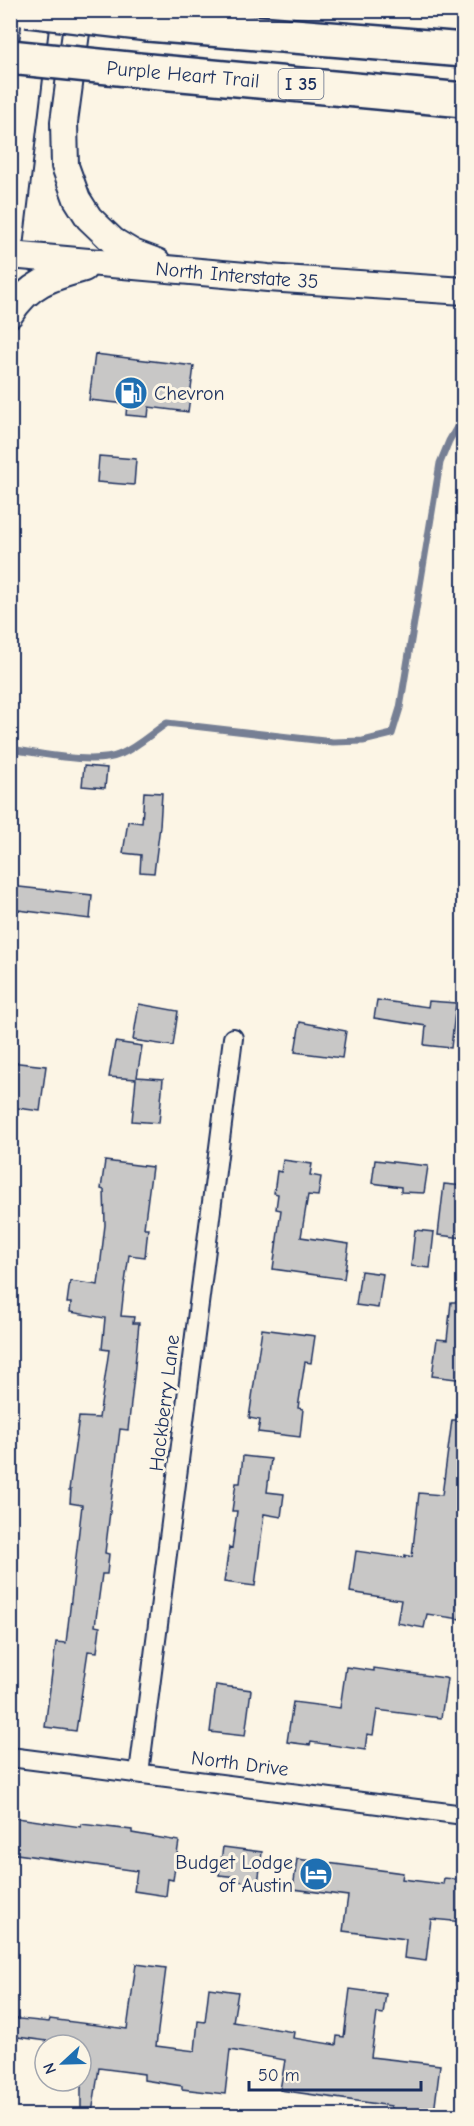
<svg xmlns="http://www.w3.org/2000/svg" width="474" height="2126" font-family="'Comic Neue',sans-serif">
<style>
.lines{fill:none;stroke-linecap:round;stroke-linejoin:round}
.stream{stroke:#767f94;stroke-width:7}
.building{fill:#c8c7c6;stroke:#1b2f5e;stroke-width:1.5}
.minor-casing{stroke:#1b2f5e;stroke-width:22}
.secondary-casing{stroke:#1b2f5e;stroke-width:30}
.motorway-casing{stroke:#1b2f5e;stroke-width:38}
.minor{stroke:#fcf5e5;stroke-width:18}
.secondary{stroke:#fcf5e5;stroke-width:26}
.motorway{stroke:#fcf5e5;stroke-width:33}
.motorway-bridge-casing{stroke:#1b2f5e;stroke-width:38;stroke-linecap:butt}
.motorway-bridge{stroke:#fcf5e5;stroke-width:33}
.labels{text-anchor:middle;stroke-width:6;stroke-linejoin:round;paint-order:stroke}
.shield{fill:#fcf5e5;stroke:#5e6a86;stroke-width:1.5}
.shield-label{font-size:18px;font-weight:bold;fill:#1b2f5e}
.street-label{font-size:20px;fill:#1b2f5e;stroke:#fcf5e5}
.poi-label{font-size:20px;fill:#1b2f5e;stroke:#fcf5e5;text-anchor:start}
</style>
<rect width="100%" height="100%" fill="#fcf5e5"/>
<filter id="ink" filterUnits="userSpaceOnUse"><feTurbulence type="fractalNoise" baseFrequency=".0167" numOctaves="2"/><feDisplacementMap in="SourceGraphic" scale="12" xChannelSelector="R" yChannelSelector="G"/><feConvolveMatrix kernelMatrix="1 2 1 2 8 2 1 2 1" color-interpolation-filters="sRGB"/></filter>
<g filter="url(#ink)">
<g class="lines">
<path class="stream" d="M10,749C39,753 95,766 121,754C137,747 152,733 167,723L333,742L363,741L392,734L400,708L440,463L449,441L464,415"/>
</g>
<path class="building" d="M95,354L194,366L188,412L149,407L148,417L126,415L127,404L89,400Z
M99,456L136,459L134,485L97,482Z
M84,766L107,768L105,788L82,786Z
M144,792L162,793L160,826L154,873L140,872L141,855L123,853L128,821L142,823Z
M10,886L92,895L90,919L10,909Z
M377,1000L428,1007L429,1001L456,1003L451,1048L424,1045L426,1026L374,1018Z
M139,1004L178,1011L173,1046L133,1040Z
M300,1022L346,1031L342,1058L295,1052Z
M115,1042L142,1046L137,1077L163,1079L159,1123L132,1121L136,1079L109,1077Z
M10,1062L46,1066L40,1111L10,1107Z
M283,1160L312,1164L310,1175L321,1177L318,1196L308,1195L301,1237L349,1244L344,1279L273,1269L281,1210L276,1209L278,1194L274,1193L277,1171L281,1172Z
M375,1160L428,1166L424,1193L401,1192V1187L372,1183Z
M105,1161L152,1167L144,1228H148L145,1257L129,1255L124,1289L121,1316L134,1317L133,1323H139L134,1376L128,1430L120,1429L105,1553L109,1554L107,1574H102L95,1626L100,1627L97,1652L88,1651L76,1731L45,1727L56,1642L66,1643L82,1505L70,1503L71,1490H69L79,1417L99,1418L109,1350L102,1349L105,1318L70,1312L71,1303H67L70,1281L98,1285L105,1225L104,1190L101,1189Z
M444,1184L464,1186V1238L438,1235Z
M415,1230L434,1232L430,1268L411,1266Z
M361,1271L383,1274L378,1308L356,1305Z
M451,1302H464V1380L432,1376L437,1339L447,1340Z
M262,1329L315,1336L311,1363L305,1362L298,1408L303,1409L300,1437L258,1432L260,1420L249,1418Z
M452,1420H464V1596L460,1619L427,1614L424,1628L397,1623L401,1600L350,1592L356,1551L405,1558V1555L412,1557L419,1493L442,1495Z
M243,1456L271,1459L267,1492L284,1494L281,1517L264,1514L255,1586L224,1582L229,1547L232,1548L237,1511H232L236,1483H240Z
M346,1667L374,1671V1668L445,1678L447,1679L441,1718L377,1710L373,1735L367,1734L365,1750L311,1742L310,1745L287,1742L293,1702L340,1708Z
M216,1685L251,1690L245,1736L210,1732Z
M10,1817L81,1827V1824L132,1830V1833L179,1841L173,1880L168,1879L166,1896L134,1891L137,1871L10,1853Z
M223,1847L262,1852L258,1884L237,1881L238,1877L219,1875Z
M297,1859L403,1873L402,1879L443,1884L444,1878L464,1880V1922L431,1919L426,1961L404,1958L406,1939L343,1931L348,1896L293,1889Z
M136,1964L166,1968L156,2046L195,2051L198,2021L205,2022L209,1988L238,1992L233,2022L294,2032L293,2038L336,2045L337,2036L344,2037L350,1989L386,1994L383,2014L377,2013L371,2057L440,2065L434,2113L419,2111V2114L391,2110V2106L280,2090L285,2060L230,2050L225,2094L182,2089V2086L144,2080V2074L99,2068L92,2113L81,2112V2045H62L63,2043L10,2036V2018L49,2022L50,2019L127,2029Z"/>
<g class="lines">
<g class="minor-casing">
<path id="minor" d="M10,1757L464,1815
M139,1773L233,1038"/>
</g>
<g class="secondary-casing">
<g id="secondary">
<path d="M79,10L64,122L65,166L77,199L89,218L113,241L133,253L157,262"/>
<path d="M10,238L37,10"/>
<path id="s1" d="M10,255L268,278L464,291"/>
<path d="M10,314C29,283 52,277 84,268"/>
</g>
</g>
<g class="motorway-casing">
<path id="motorway" d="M148,24L464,50
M138,70L464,100"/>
</g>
<use href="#minor" class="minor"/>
<use href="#secondary" class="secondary"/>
<use href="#motorway" class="motorway"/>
<g class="motorway-bridge-casing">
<path id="motorway-bridge" d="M27,10L148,24
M10,57L138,70"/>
</g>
<use href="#motorway-bridge" class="motorway-bridge"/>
</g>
</g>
<defs>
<g id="fuel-disc" transform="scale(1.725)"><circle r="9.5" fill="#1f6fb2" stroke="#fcf5e5"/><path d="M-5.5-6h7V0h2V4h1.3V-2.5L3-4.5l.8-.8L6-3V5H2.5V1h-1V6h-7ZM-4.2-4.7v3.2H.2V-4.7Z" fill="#fff"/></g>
<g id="hotel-disc" transform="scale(1.725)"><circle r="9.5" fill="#1f6fb2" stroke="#fcf5e5"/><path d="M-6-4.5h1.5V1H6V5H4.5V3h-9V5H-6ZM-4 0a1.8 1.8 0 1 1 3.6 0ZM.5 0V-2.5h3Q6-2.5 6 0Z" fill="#fff"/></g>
</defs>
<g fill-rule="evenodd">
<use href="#fuel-disc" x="131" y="393"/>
<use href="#hotel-disc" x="316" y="1874"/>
</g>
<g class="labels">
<rect class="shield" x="278.5" y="69" width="45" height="30" rx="4.5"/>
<g class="shield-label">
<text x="301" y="90">I 35</text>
</g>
<g class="street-label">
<text transform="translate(183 74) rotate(5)" y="7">Purple Heart Trail</text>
<text dy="7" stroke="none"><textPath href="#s1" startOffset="228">North Interstate 35</textPath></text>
<text transform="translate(164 1403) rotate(-83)" y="7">Hackberry Lane</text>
<text transform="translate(240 1763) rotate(7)" y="7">North Drive</text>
</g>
<g class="poi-label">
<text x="154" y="400">Chevron</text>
<text x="293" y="1869" text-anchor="end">Budget Lodge<tspan x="293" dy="23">of Austin</tspan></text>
</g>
</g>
<rect width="474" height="2126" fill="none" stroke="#fcf5e5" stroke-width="36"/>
<rect x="18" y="18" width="438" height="2090" fill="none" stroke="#1b2f5e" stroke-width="2" filter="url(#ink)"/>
<g transform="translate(63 2063) rotate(248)"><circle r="28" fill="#fcf5e5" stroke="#a2a6af" stroke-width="1.5"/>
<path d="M0-4.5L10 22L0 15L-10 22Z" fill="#1f6fb2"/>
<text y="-9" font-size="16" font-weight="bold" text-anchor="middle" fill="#1b2f5e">N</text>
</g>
<path d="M249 2081v9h172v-9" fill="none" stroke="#1b2f5e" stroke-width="3"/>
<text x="258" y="2081" font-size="18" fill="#1b2f5e" stroke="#fcf5e5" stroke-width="4.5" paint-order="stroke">50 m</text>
</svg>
